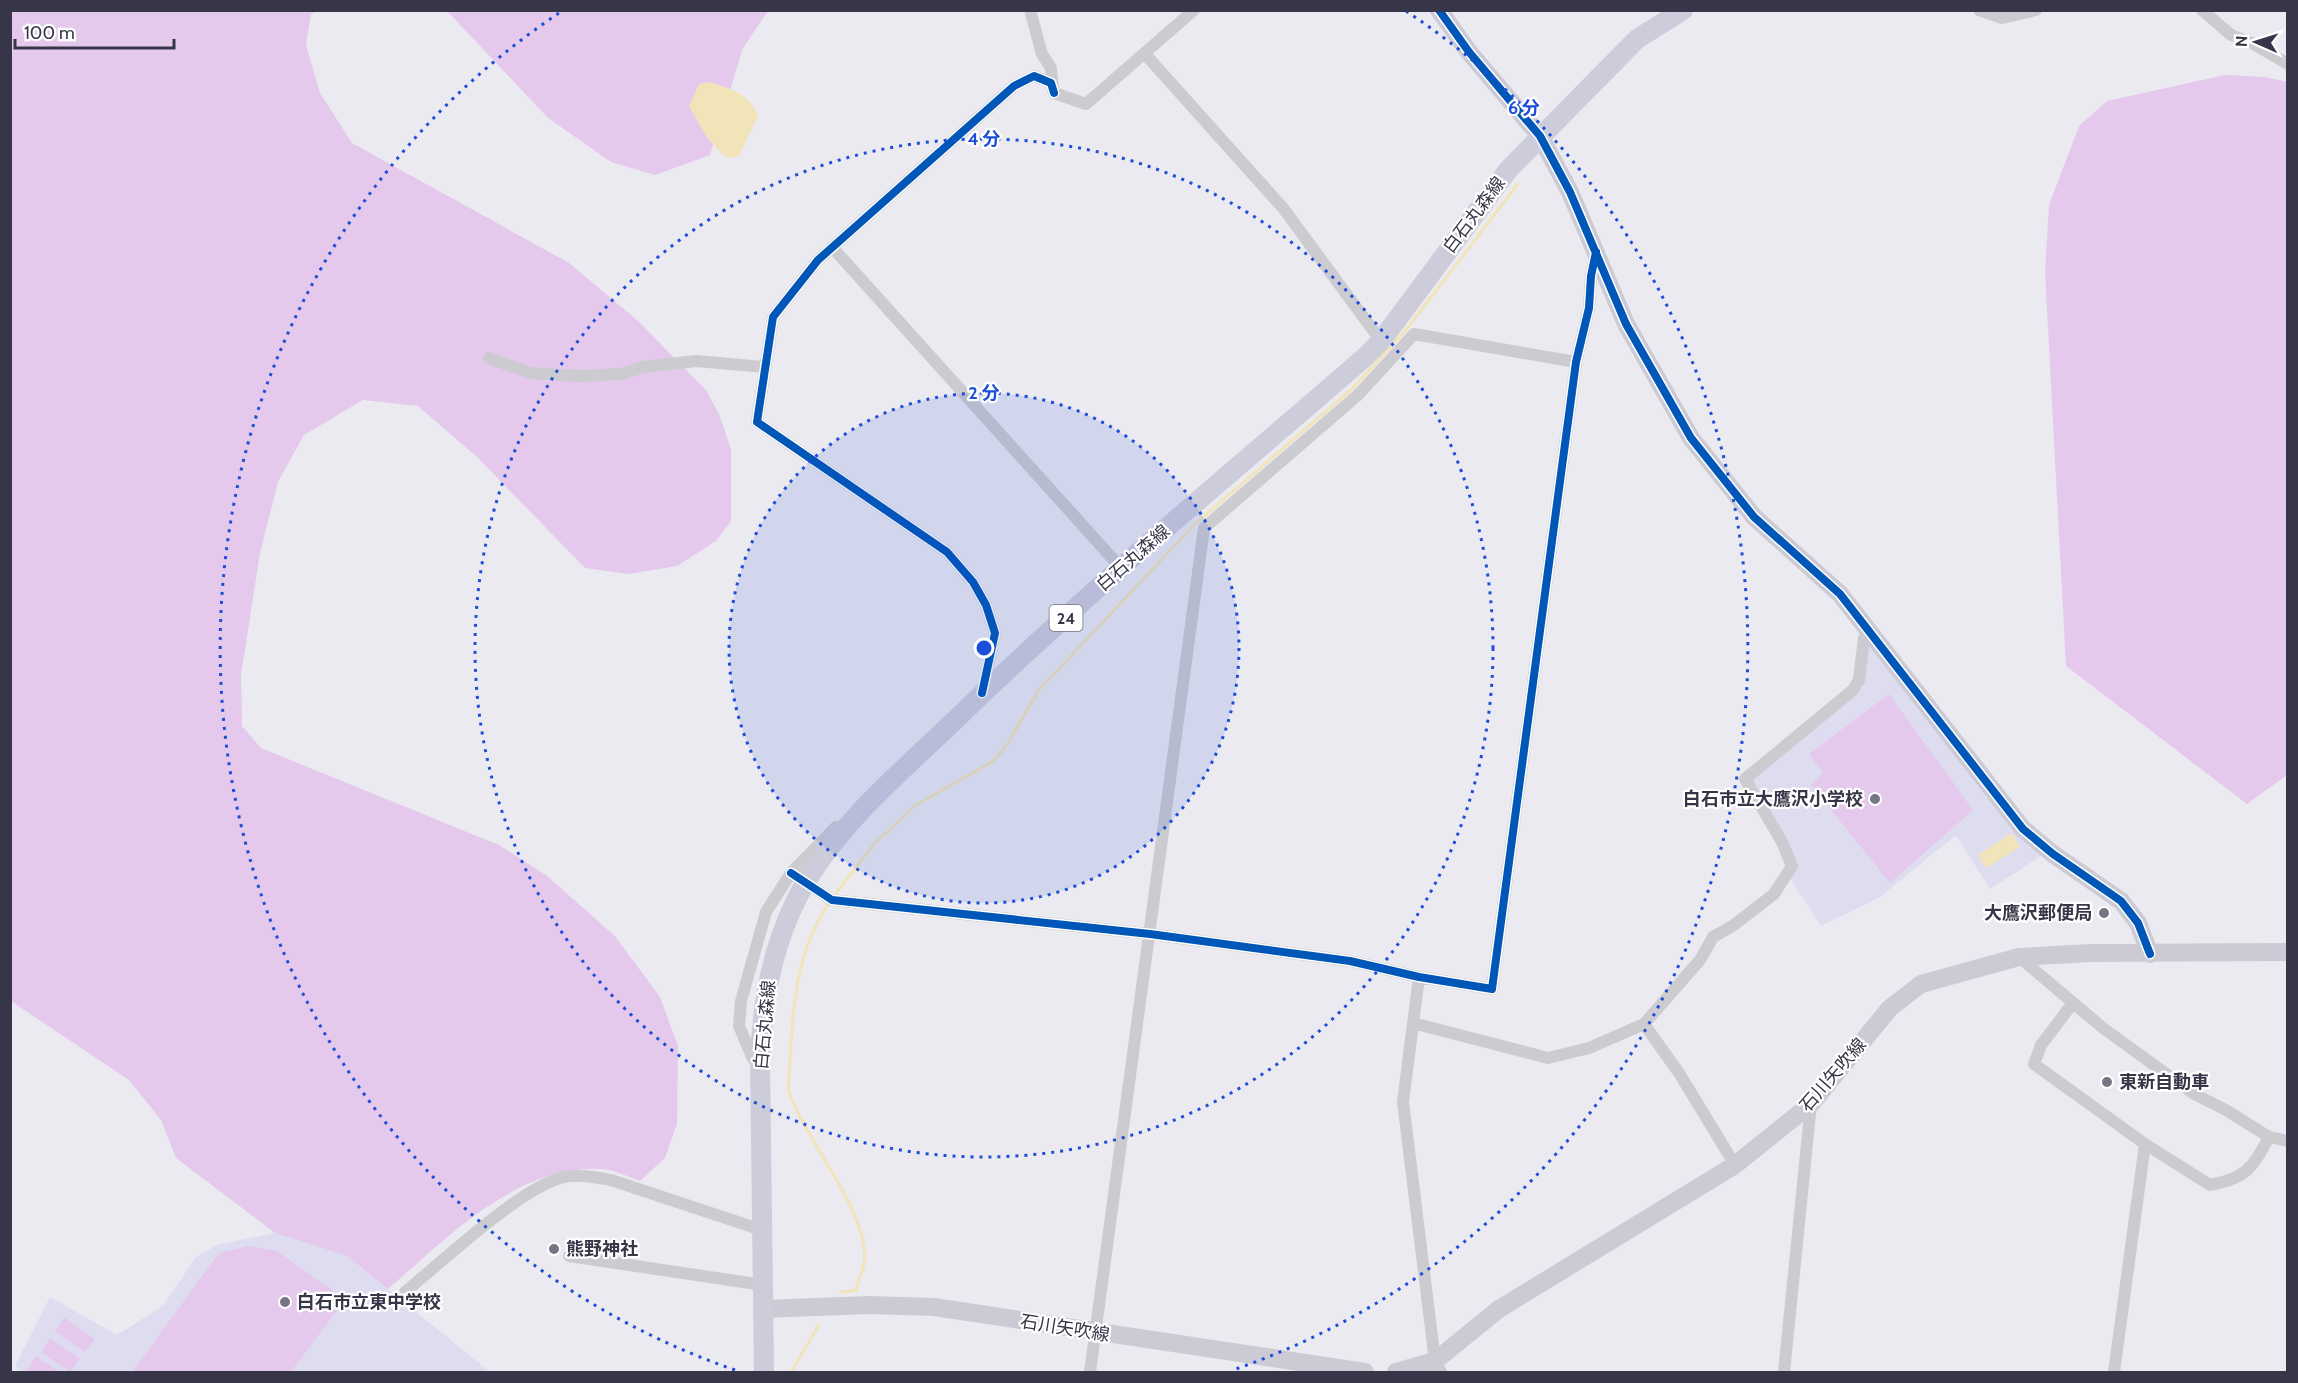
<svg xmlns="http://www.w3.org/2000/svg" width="2298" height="1383" font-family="Cabin,'Noto Sans JP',sans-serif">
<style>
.education{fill:#dedcef}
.green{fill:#e4c9ed}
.water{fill:#f1e4b9}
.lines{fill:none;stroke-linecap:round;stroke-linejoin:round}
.stream{stroke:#f1e4b9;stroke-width:3}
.street{stroke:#cbcbd0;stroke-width:12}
.secondary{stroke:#cccbd5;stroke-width:18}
.primary{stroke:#cdccda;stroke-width:20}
.cycleway-casing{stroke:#fff;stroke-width:11}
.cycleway{stroke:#0057b8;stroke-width:8}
.ring{fill:none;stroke:#1d4ed8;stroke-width:3;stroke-dasharray:3 6}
.poi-dot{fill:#757583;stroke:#fff;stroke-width:2}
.labels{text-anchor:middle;stroke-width:4.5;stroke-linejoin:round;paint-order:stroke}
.shield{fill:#fff;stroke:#72727f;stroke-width:1.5}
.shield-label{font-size:16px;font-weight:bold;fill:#363648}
.street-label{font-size:18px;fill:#363648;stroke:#fff}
.poi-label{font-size:18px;font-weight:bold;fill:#363648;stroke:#fff;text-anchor:start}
.centre{fill:#1d4ed8;stroke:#fff;stroke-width:3}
.ring-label{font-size:18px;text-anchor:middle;font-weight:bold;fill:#1d4ed8;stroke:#fff;stroke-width:4.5;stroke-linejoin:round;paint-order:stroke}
</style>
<rect width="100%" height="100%" fill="#ebeaf1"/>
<path class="education" d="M1872,643L2044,854L1990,889L1956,835L1880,897L1821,926L1789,877L1797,863L1750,781L1862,688L1867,646Z
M275,1233L347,1256L490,1372H23L15,1366L50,1297L117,1335L163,1306L196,1257L217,1245Z"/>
<path class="green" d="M11,11H317L311,14L306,45L320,93L352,143L569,263L638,321L706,390L719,414L731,449V521L716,541L677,566L629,574L585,568L478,458L418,406L363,400L304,435L278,482L260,553L241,675L242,726L261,748L499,845L546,875L615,936L660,997L678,1046L677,1124L665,1158L640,1181C628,1177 614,1169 601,1169C516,1165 448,1237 388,1289L347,1256L275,1233L176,1158L161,1120L129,1080L11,1001Z
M447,11H768L743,48L710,155L655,175L611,162L548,118Z
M2225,75L2265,77L2288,82L2287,775L2247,804L2066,666L2045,272L2049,205L2079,126L2107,101Z
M1889,694L1973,810L1890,883L1811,785L1823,773L1809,754Z
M249,1246L277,1251L336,1293L338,1309L291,1372H132L219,1253Z
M65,1318L95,1339L85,1352L55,1331Z
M50,1338L80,1359L70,1372L41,1352Z
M36,1356L59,1372H31L27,1370Z"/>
<path class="water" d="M709,82C729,88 751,94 758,116L739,156L726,158L706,136L689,106L699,84Z
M2012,833L2020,847L1986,868L1978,855Z"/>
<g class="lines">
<path class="stream" d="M833,897L874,844L916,805L992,762L1005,748L1039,690L1195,524L1352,389L1406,330L1518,184
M829,903C797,949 793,1005 790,1059C790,1070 786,1086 790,1095C806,1141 872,1216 864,1264C862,1273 858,1282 856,1290L841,1292
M791,1372L819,1325"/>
<path class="street" d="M1030,10L1042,54L1051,68L1053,89
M1979,10L2002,18L2036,10
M2202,10L2231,35L2252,43L2288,64
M1145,54L1283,208L1381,341
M1054,93L1086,104L1194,10
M832,247L1121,568
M489,358L530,373L581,376L620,374L643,367L696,361L765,367
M983,691L995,633L986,605L973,582L947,552L757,422L773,317L818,260L1014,86L1034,76L1051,83L1054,93
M791,873L832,900L1150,934L1350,961L1419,977L1492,989L1576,362L1589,308L1591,276L1596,253
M2019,957L2103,1028L2194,1094L2226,1110L2269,1137L2288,1141
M1419,977L1403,1102L1435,1361L1441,1372
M2073,1003L2041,1045L2034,1064L2145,1144L2210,1185C2246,1178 2252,1169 2269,1137
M1413,1023L1548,1058L1589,1048L1644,1024L1700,960L1713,937L1734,925L1774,894L1792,866L1782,842L1745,779L1853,690L1859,680L1864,638L1872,634
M1644,1024L1679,1073L1735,1165
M760,1060L753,1059L739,1026L741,1001L766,912L791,873L836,827
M569,1256L763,1285
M405,1292C443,1261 517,1191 560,1178C576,1173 595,1177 611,1180L762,1230
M1090,1372L1204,528L1358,395L1414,334L1576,362
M1784,1372L1811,1104
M2114,1372L2145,1144"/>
<path class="secondary" d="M1439,10L1469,52L1540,136L1570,192L1626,324L1691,438L1754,517L1840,594L2023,829L2053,854L2121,901L2138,923L2150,954
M764,1309L868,1305L934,1307L1365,1372
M1396,1372L1435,1361L1499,1309L1735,1165L1811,1104L1890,1008L1921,984L2019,957L2091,953L2288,952"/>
<path class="primary" d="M764,1372L760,1060C762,998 774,936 806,882C843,820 901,772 952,723C1083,595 1226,478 1365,357L1381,341L1508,170L1637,39L1683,10"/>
<g class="cycleway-casing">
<path id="cycleway" d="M1439,10L1469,52L1540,136L1570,192L1626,324L1691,438L1754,517L1840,594L2023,829L2053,854L2121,901L2138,923L2150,954
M982,693L995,633L986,605L973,582L947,552L757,422L773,317L818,260L1014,86L1034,76L1051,83L1054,93
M791,873L832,900L1150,934L1350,961L1419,977L1492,989L1576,362L1589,308L1591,276L1596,252"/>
</g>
<use href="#cycleway" class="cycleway"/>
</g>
<circle cx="984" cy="648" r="255" fill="#1d4ed8" fill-opacity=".12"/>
<g class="ring">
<circle cx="984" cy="648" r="255"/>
<circle cx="984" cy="648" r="509"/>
<path d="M735 1370A764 764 0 0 1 562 11M1406 11A764 764 0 0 1 1233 1370"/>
</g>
<g class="poi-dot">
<circle cx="1875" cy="799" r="6"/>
<circle cx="2104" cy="913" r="6"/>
<circle cx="2107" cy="1082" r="6"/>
<circle cx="554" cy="1249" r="6"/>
<circle cx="285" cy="1302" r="6"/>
</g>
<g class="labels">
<rect class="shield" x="1049.5" y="605" width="33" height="26" rx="4.5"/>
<g class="shield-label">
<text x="1066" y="624">24</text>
</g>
<g class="street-label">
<text transform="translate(1474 215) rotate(-53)" y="6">白石丸森線</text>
<text transform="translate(1133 558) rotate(-41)" y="6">白石丸森線</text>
<text transform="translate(765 1025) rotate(-85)" y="6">白石丸森線</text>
<text transform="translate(1833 1075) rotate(-49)" y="6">石川矢吹線</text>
<text transform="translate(1065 1328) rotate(9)" y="6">石川矢吹線</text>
</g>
<g class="poi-label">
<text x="1863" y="805" text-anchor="end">白石市立大鷹沢小学校</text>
<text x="2092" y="919" text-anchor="end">大鷹沢郵便局</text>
<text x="2119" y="1088">東新自動車</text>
<text x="566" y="1255">熊野神社</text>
<text x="297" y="1308">白石市立東中学校</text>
</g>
</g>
<circle cx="984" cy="648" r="9" class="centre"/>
<g class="ring-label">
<text x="1524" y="114">6 分</text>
<text x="984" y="145">4 分</text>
<text x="984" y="399">2 分</text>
</g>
<rect width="2298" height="1383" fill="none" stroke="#363648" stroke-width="24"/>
<g transform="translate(2256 42) rotate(273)" stroke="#ffffff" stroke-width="4.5" paint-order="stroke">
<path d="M0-4.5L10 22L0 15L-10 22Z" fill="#363648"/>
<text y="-9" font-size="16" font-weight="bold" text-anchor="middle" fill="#363648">N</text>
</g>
<path d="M15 39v9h159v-9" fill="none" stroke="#363648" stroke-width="3"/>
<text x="24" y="39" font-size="18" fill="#363648" stroke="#ffffff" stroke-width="4.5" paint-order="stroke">100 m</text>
</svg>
